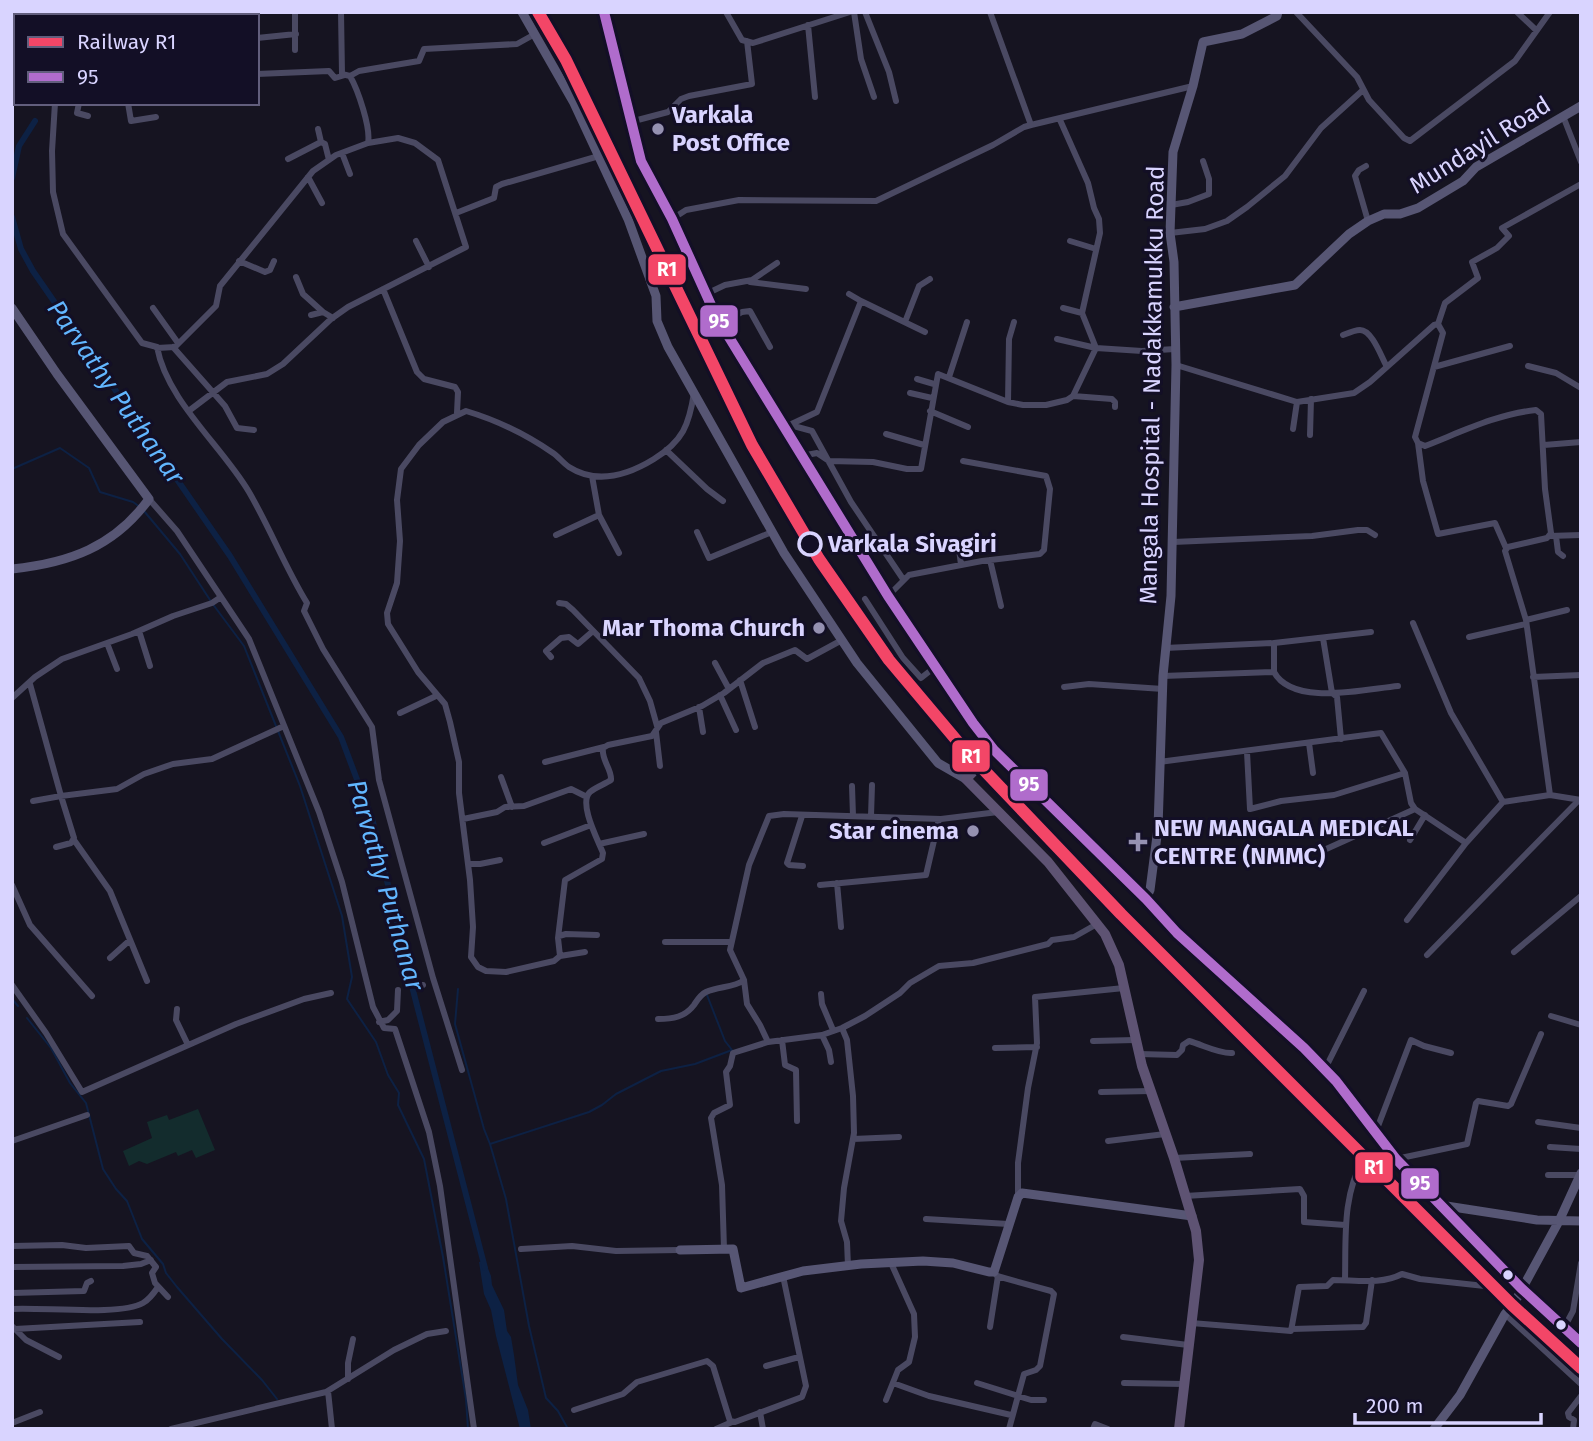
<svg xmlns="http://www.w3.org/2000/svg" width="1593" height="1441" font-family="'Fira Sans',sans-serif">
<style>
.green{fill:#132c2d}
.water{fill:#0d2144}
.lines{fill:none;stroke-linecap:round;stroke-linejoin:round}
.stream{stroke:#0d2144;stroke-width:2}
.canal{stroke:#0d2144;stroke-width:6}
.street{stroke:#4a4962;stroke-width:6}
.secondary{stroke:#575674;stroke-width:9}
.primary{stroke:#5e5373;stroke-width:10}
.bus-1-casing{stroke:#130f26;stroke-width:16}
.bus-1{stroke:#b06ccc;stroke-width:10}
.rail-1-casing{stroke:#130f26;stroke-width:18}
.rail-1{stroke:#f34667;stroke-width:12}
.poi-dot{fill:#9591b1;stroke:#130f26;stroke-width:2.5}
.stop-dot{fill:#130f26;stroke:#d9d4ff;stroke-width:3.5}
.bus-dot{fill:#d9d4ff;stroke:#130f26;stroke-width:2.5}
.labels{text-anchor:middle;stroke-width:6;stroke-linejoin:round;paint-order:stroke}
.poi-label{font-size:24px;font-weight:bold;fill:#d9d4ff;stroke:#130f26;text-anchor:start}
.street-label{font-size:24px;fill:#d9d4ff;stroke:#130f26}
.stop-label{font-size:24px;font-weight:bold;fill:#d9d4ff;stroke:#130f26;text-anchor:start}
.water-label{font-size:26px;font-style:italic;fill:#62b6ff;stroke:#130f26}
.line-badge{stroke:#130f26;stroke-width:2.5}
.badge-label{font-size:19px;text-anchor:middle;font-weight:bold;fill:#fff}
</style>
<rect width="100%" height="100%" fill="#161421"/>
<path class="green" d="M198,1109L215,1150L196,1158L192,1150L178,1156L176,1152L147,1164L139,1161L129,1166L123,1151L152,1138L147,1122L167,1115L169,1120Z"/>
<path class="water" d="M485,1261L491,1276L492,1285L504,1310L507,1331L511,1337L514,1355L518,1385L528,1410L531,1429H520L496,1336L491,1310L484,1294L479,1262Z"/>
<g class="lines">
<path class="stream" d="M12,469L60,448L89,468L100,492L133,502L140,507
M144,511L180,554L212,603L244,646L300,786L342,916L352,977L347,999L376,1042L388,1075L399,1093L398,1105L424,1159L443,1257L466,1399L468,1429
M458,989L455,1024L484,1129L490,1144
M12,999L18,1006
M27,1018L51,1048L70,1083L86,1103L103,1169L116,1189L127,1201L142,1239L163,1264L166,1273L177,1287L222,1339L262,1380L277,1399
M568,1429L558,1411L546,1398L529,1326L506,1199L490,1144L589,1112L602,1105L616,1094L661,1071L695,1064L732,1050L725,1041L707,995"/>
<path class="canal" d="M12,178L19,146L35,121
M12,217L21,249L33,271L230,556L341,737L373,822L414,994L485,1268"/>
<path class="street" d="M726,12L742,40L753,43L850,12
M854,12L861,59L874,97
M865,12L889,72L896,101
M990,12L1031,125L1193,86
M1296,12L1357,77L1369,100L1404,138L1410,141L1515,61L1550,12
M1517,12L1536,30
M220,16L221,12
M12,20L16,16
M808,25L815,97
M12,33L16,36
M257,38L296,34
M295,50V12
M257,74L329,71L335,78L345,75
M350,76L359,71L419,61L424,49L517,44L535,34
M55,103L52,151L53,192L63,234L142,343L157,347C167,401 222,446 249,492C270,528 285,567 307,603L304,611L323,649L372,727L379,780L433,978L462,1070
M79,103L77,113L88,116
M113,103H115
M128,103L131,121L156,117
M1563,116L1581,162
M1060,120L1088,183L1094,208L1099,219L1100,233L1082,313L1096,348
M630,122L668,112L681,99L689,96L752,84L747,41
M318,129L321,142
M342,153L350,174
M288,159L321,142L325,144L329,160
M1366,166L1359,170L1355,176L1368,221
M308,177L322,203
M1171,205L1188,202L1209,194V179L1203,161
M456,213L494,198L496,187L502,184L599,156
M672,219L686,210L739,200L876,201L993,145L1024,127L1031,125
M1170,233L1205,229L1227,221L1247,207L1285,176L1321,128L1363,90
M416,241L429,267
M1070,241L1096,249
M239,261L265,272L270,270L274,261
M296,277L303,294L323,312
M750,282L806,289
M383,289L417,372L424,379L455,387L458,392L457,413
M706,294L725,285L752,280L777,263
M849,294L861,301
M153,308L178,343
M1063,308L1082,313
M311,315L323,312L333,318
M905,322L919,286L930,279
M721,324L742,312L750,311L770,347
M1438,324L1443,333L1415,437L1418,443L1425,446C1461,432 1497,414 1536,410L1541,414L1545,489L1551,533L1547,538L1508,547L1505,551L1526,620L1550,795
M1343,335C1348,333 1355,330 1360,330C1372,330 1381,356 1386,365
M1057,339L1096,348
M173,347L225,406L237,428L254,430
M157,348L175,347L216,306L220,286L313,171L336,155L368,143C371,128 358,90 350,76L342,74L341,12
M1176,365L1297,402L1354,393L1370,382L1434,325L1438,324L1445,303L1478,278L1472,262L1497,248L1509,236L1502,228L1581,184
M1528,366L1556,373L1581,388
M1434,367L1510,346
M949,377L967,322
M917,379L934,384
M694,393C689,425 683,441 654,459C628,475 597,485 569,467C563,463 559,457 553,453C527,435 496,420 466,411L443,422L419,445L401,469L397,500L400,541L397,583L387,613L388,624L418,672L445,704L450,722L459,762V793L470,880L473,927L471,957L478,967L486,971L506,972L554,961L560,956L558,938L565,880L602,859L603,853C598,840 578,803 590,792C596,787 605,784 611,780C612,769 601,760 603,748L608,745L652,736L661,723L702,706L724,693L763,663L795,650L807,659L842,640
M910,393L932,398
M1073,396L1112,399L1115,402V407
M1008,402L1009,339L1014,322
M190,410L227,382L267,374L283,364L331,319L348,307L466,247L438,160L415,143L398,138L368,143
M930,411L968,427
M790,425L812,431L851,502L903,579
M783,428L817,412L861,301L925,332
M1293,429L1297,402
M886,434L924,445
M1310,435L1311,399
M1418,443L1423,481L1438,534L1495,523L1506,548
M1544,445L1581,442
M666,450L707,489L723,501
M801,456L817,453L829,461L873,462L907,469H921L938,374L1008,402L1023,405H1046L1067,400L1073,396L1096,348L1142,351L1175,349
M592,476L599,515L619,553
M149,499L177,531L249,639L319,812L342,882L373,1007L384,1028L395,1029L429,1132L440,1186L474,1429
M697,532L709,558L772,532
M556,535L599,515
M1549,536L1581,535
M1556,536L1558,552L1563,556
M1173,542L1312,536L1358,530H1367L1375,535
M950,549H959L961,565
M990,560L1001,606
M888,596L909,575L982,561L1040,554L1044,550L1050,489L1046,476L963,461
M865,599L903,658L921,678L935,667
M559,603L566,604L573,610L639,678L650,701L657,726
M1526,620L1567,610
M1413,623L1451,713L1503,802
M139,631L150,666
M1469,637L1526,624
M1323,638L1332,693L1337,697L1341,739
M107,643L117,669
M1165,648L1274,643
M551,657L546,651L561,638L569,637L578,644L593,631
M715,663L729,689
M1274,672C1293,707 1365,689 1398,686
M1163,676L1274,672V643L1371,632
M1533,677L1581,675
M740,680L755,727
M30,684L61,796L33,801
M1064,687L1089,684L1163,689
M720,695L736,730
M12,698L35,677L62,659L132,634L173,616L212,603L221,597
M699,707L703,732
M400,713L436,696
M656,732L660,766
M1309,743L1313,773
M1247,752L1250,809L1281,801L1334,795L1405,773
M545,762L604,747
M1159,762L1381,733L1405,773L1411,803L1415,809L1466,843L1503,802L1550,795L1581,800
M501,777L512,807
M852,786L853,816
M802,816L787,863L789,865L803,866
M871,816L872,785
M463,819L497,812L505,807L524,806L571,789L587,797
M74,840L110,891L147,981
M1410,840L1425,815
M544,843L591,825
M599,844L644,834
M56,847L71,843L74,838L61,796L117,789L144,774L173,764L212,759L284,726
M1324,850L1415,809
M468,864H480L500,860
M837,883L841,927
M12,885L30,925L92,996
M820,885L926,875L939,819
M1407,920L1466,843
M559,936L566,934L597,935
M665,942H731
M1514,952L1581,896
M1427,955L1579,800
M560,956L585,952
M110,958L130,940
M12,985L46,1033L82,1092L236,1024L304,999L331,993
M419,986L423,985
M821,994L822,1004L833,1030
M177,1009L176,1020L188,1045
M1551,1016L1581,1025
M658,1019C673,1019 685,1017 694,1005C698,999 700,995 706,992C718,986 734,988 744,980
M379,1022L388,1020L397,1011L398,990
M842,1028L847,1040L853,1096L854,1133L844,1188L841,1221L847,1242L848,1266
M822,1035L829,1050L831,1062
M782,1040L785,1065L796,1070L797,1121
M1093,1041L1135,1040
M768,1042L760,1025L747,1004L744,980L730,950L749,865L769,816L784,814L941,819L998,812
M995,1048L1037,1047
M1139,1054L1177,1055L1182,1050L1183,1045L1189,1041C1203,1045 1220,1054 1232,1053
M1325,1069L1364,991
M1101,1092L1151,1091
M1538,1122L1581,1128
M1375,1134L1411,1040L1424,1046L1451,1053
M853,1139L899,1137
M12,1141L87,1115
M1108,1141L1165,1134
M1550,1147L1581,1149
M1174,1158L1250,1154
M1396,1159L1467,1144L1476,1103L1478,1101L1508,1106L1511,1104L1541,1034
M1548,1175H1580
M1185,1196L1300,1189L1304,1196V1222L1345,1225
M1018,1197V1163L1028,1088L1037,1043L1035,997L1124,988
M926,1219L1008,1224
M12,1246L62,1245L86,1248L129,1246L134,1253L147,1256L156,1267L152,1273L155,1283L168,1297
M521,1249L572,1246L616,1251L680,1250
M724,1249L722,1185L711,1118L714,1113L730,1105L726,1072L730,1066L733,1053L768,1042L822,1035L842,1028L865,1016L900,993L910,983L939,966L973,963L1048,944L1052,940L1074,937L1097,924
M12,1267L123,1266L141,1264L151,1260
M994,1272L997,1276L1051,1291L1054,1294L1040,1366L1036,1370L1024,1374L1009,1429
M1345,1280C1346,1238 1342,1195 1364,1158
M12,1293L84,1291L87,1283L91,1281
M12,1309C42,1307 120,1316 143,1303C150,1299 154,1293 158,1287
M1505,1314L1581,1384
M1191,1323L1291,1331L1299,1287L1327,1286L1333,1280C1356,1280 1381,1285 1402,1274L1420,1279L1494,1287
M12,1326L26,1340L59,1357
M990,1327L998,1276
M1564,1328L1573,1311L1581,1263
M15,1329L140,1322
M1292,1329L1363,1327L1366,1323L1372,1280
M1123,1337L1188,1345
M766,1366L799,1357
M348,1379V1363L353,1339
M893,1383L929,1396L1011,1415
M977,1383L1031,1400H1044
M1124,1383L1184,1384
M328,1391L332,1429
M886,1400L898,1370L909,1362L915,1337L914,1314L891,1263
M574,1410L623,1394L637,1382L707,1361L713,1366L730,1421L735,1422L802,1397L806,1386L783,1276
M760,1412L763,1429
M12,1423L40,1412
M171,1429L326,1392L394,1350L427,1334L446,1331
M716,1429L732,1422
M1093,1429L1095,1424L1108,1429
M1573,1429L1574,1420L1569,1417L1568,1413L1581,1396"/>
<path class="secondary" d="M522,12L574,103L628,219L656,296L657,321L668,347L784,553L857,663L938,763L966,779
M116,16L119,12
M12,93L16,92
M1174,307L1295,285L1349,234L1368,221L1384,214H1400L1418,208L1463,181L1476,167L1581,106
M12,308L57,374L149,499C114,547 69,563 12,569
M994,750L1146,899L1177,933L1304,1048L1336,1081L1396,1159L1521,1288L1581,1343
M1146,899L1150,890L1158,828L1163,676L1171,596L1176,365L1174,262L1170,233L1173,152L1193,86L1203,42L1242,34L1277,16L1278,12
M1440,1205L1537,1220L1581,1221
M680,1250L733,1249L741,1288L803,1271L861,1264L923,1261L953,1263L989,1272H994L1018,1197L1022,1193L1192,1216
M1434,1429L1460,1395L1505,1314L1516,1300L1559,1221L1581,1173"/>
<path class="primary" d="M604,12L641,161L672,219L716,316L888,596L973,723L994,750L966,779L1048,862L1105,934L1119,965L1142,1066L1174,1158L1196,1231L1199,1260L1179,1429"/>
<g class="bus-1-casing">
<path id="bus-1" d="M604,12L641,161L672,219L716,316L888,596L973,723L994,750L1146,899L1177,933L1304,1048L1336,1081L1396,1159L1521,1288L1581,1343"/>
</g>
<use href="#bus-1" class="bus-1"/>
<g class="rail-1-casing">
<path id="rail-1" d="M538,12L566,60L752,445L819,559L889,660L963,748L1121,914L1512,1305L1581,1368"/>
</g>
<use href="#rail-1" class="rail-1"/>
</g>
<g class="poi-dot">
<circle cx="658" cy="129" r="7"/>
<circle cx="819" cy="628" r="7"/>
<circle cx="973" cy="831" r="7"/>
<path d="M1134.5 831.5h7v7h7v7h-7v7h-7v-7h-7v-7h7z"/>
</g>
<circle class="stop-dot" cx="810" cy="544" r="11"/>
<g class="bus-dot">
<circle cx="1508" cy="1275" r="6"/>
<circle cx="1561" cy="1325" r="6"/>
</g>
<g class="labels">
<g class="poi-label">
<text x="672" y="123">Varkala<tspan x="672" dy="28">Post Office</tspan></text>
<text x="805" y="636" text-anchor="end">Mar Thoma Church</text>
<text x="1154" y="836">NEW MANGALA MEDICAL<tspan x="1154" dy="28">CENTRE (NMMC)</tspan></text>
<text x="959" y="839" text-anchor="end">Star cinema</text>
</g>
<g class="street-label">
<text transform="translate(1480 145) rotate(-32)" y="8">Mundayil Road</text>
<text transform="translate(1152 385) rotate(-89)" y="8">Mangala Hospital - Nadakkamukku Road</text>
</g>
<g class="stop-label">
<text x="828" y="552">Varkala Sivagiri</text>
</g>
<g class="water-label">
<text transform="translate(116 392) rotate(55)" y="9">Parvathy Puthanar</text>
<text transform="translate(386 885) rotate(74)" y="9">Parvathy Puthanar</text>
</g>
</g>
<g class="line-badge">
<rect x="647" y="253" width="40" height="33" rx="7" fill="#f34667"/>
<rect x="699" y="304" width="40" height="34" rx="7" fill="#b06ccc"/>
<rect x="951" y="739" width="40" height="34" rx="7" fill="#f34667"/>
<rect x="1009" y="768" width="40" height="34" rx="7" fill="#b06ccc"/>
<rect x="1354" y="1151" width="40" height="33" rx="7" fill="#f34667"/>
<rect x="1400" y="1167" width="40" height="33" rx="7" fill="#b06ccc"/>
</g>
<g class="badge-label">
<text x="667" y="276">R1</text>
<text x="719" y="328">95</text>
<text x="971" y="763">R1</text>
<text x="1029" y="791">95</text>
<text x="1374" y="1174">R1</text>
<text x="1420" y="1190">95</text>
</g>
<rect width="1593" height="1441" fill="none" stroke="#d9d4ff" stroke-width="28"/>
<rect x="14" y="14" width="245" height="91" fill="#130f26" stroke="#625e7d" stroke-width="2"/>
<rect x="28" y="37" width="35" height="10" fill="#f34667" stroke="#625e7d" stroke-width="2"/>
<text x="77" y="49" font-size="21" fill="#d9d4ff">Railway R1</text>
<rect x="28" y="72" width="35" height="10" fill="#b06ccc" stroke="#625e7d" stroke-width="2"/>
<text x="77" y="84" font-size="21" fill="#d9d4ff">95</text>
<path d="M1355 1413v10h186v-10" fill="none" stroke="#d9d4ff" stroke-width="3.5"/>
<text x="1366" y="1413" font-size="21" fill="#d9d4ff" stroke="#130f26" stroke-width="5" paint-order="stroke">200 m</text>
</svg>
